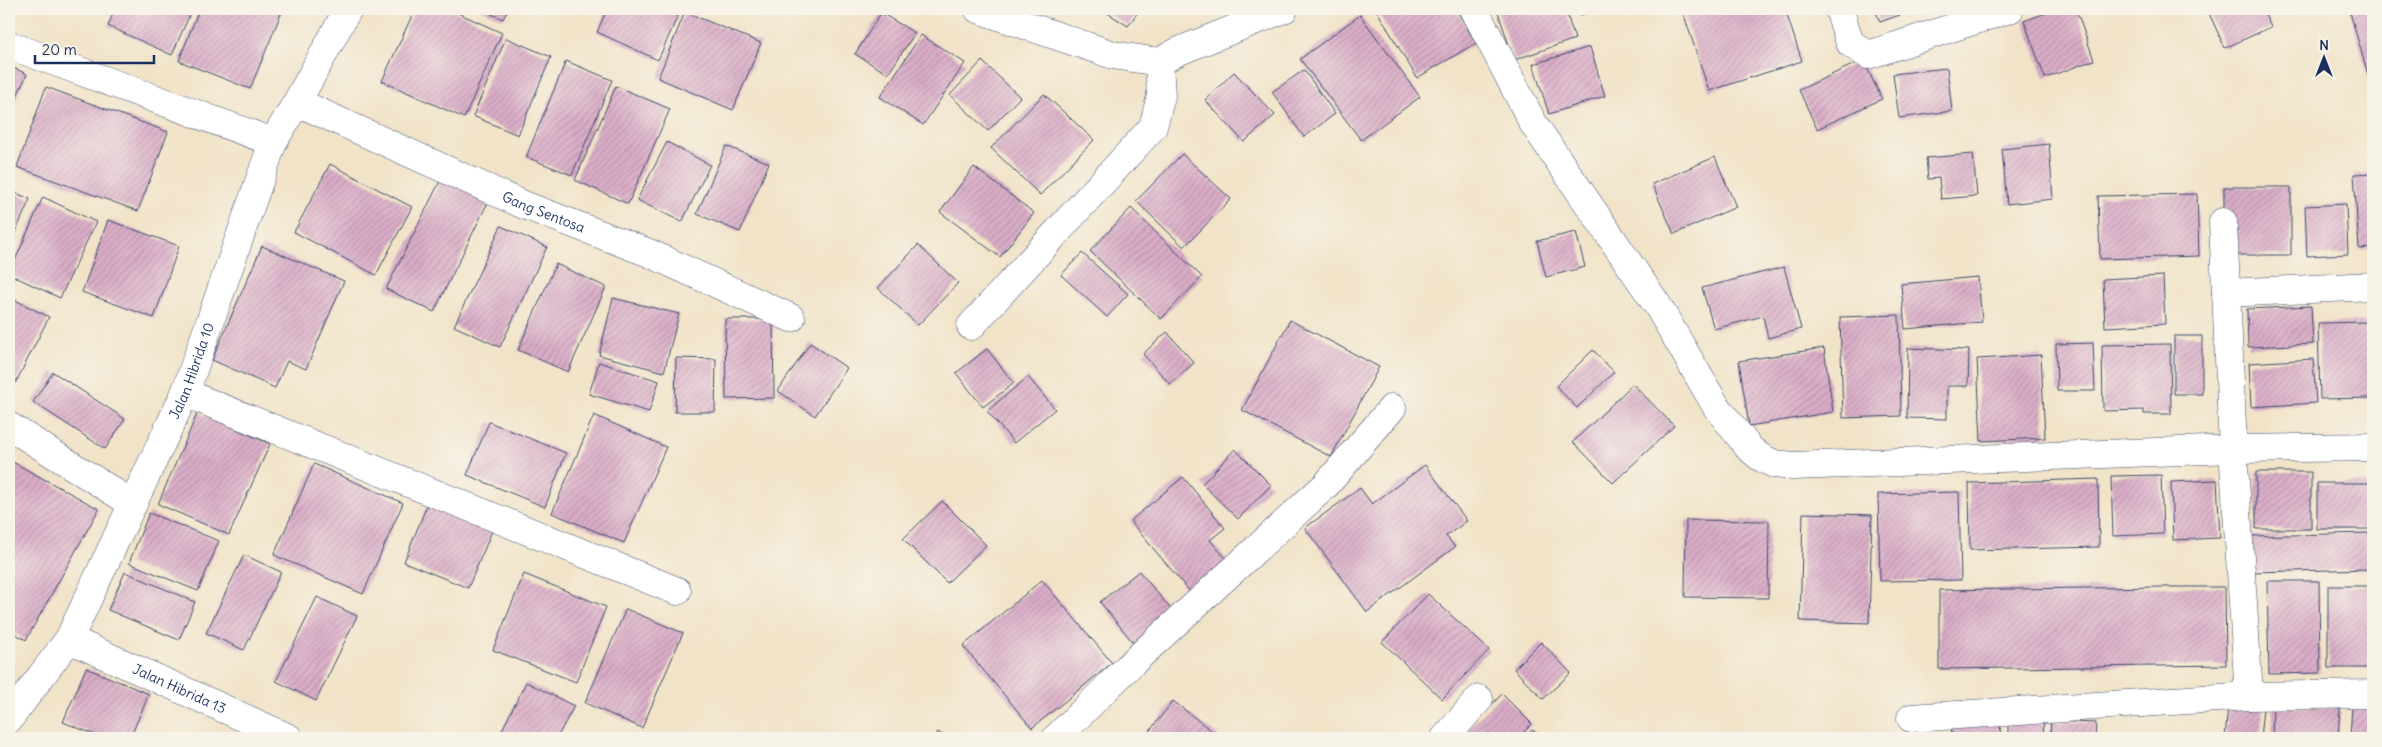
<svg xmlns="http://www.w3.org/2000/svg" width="2382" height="747" font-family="Delius,sans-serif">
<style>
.building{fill:url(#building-hatch)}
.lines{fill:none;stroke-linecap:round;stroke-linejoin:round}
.minor-casing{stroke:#3b4a6e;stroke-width:29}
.minor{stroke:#fff;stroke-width:28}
.labels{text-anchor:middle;stroke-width:4;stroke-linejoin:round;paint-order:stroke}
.street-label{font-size:14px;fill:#1b2f5e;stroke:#f7f3e8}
</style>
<defs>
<pattern id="building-hatch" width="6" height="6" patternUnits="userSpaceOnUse" patternTransform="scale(1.25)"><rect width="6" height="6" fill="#dbaec8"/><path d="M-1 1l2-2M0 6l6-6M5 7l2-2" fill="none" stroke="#b18ea6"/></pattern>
</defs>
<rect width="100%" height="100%" fill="#f7f3e8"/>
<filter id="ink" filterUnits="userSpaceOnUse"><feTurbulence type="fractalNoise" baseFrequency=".02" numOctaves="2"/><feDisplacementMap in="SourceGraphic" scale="10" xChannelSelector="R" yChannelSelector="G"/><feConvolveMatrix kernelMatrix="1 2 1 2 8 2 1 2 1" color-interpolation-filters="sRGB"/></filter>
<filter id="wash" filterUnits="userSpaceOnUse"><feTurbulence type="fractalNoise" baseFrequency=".0096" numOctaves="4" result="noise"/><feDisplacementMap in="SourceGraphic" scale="20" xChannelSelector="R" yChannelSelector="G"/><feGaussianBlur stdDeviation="1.12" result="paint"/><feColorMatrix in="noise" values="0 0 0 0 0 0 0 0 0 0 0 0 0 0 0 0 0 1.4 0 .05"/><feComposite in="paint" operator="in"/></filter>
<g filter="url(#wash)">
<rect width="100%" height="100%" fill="#f1e3c8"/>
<g id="blocks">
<path class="building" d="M115,9H192L172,55L108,26Z
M199,9H283L250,89L179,61Z
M415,9H449L502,33L464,118L382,81Z
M480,9H508L503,19Z
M607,9H681L658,60L597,32Z
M1101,9H1140L1128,26Z
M1382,9H1456L1476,43L1417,78L1377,11Z
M1497,9H1565L1575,39L1514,60Z
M1578,9H1598L1581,15Z
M1682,9H1785L1802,61L1709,91Z
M1875,9H1917L1880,22Z
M2057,9H2076L2094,60L2045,78L2024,21Z
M2207,9H2262L2271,27L2225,48Z
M2349,9H2373V84L2371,85Z
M685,12L761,43L733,110L658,78Z
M881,13L915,33L888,74L855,54Z
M1360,15L1420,97L1361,140L1300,59Z
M921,35L965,63L923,125L880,97Z
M506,38L551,57L518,135L473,116Z
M1590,47L1605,96L1549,114L1533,64Z
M1863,60L1882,99L1817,129L1799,90Z
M566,61L612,80L572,175L526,157Z
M982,61L1020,97L988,131L950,95Z
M9,66L27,74L9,114Z
M1947,68L1952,111L1899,118L1893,74Z
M1304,70L1335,114L1304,137L1272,92Z
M1234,72L1275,115L1244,142L1205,100Z
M616,86L670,109L628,204L575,180Z
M46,87L168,132L138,211L17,167Z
M1044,94L1094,140L1040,195L991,148Z
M667,142L710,165L682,222L637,200Z
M2049,144L2053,199L2007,204L2002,149Z
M726,146L769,163L740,232L697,214Z
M1182,154L1231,199L1184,247L1136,201Z
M1973,154L1977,196L1941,199L1939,178L1928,179L1926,158Z
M1715,157L1736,207L1674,234L1652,184Z
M330,164L412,207L376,275L294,232Z
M974,167L1034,213L1000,257L940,212Z
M444,173L491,196L434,312L386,289Z
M2373,173V248L2359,249L2354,174Z
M2224,187H2291V255H2224Z
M9,190L30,199L9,247Z
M2197,194L2199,256L2100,259L2098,196Z
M43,197L96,222L60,298L9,274Z
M2346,204L2348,254L2307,256L2305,206Z
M1131,208L1202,277L1161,319L1090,251Z
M108,220L179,246L154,318L82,292Z
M501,226L547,247L500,347L454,326Z
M1576,232L1585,267L1546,277L1537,241Z
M918,245L958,283L918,325L878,288Z
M262,246L344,281L306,369L287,361L275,388L212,360Z
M1082,253L1128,294L1107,317L1061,275Z
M556,264L606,287L568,372L518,350Z
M1784,267L1801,329L1768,338L1763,316L1714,329L1702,288Z
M2163,276L2165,324L2105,327L2103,279Z
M1978,277L1982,322L1905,329L1901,284Z
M9,297L49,317L15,384L9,381Z
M613,298L679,314L664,372L599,355Z
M2311,306L2313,344L2248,347L2247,309Z
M1899,315L1901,416L1843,418L1840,317Z
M725,319H773L774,398L726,399Z
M1290,320L1379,367L1331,457L1242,410Z
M2370,322L2371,398L2320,399L2318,323Z
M1167,332L1194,363L1170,384L1143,354Z
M2174,336H2202V394H2174Z
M810,343L847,368L815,416L778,391Z
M2093,343L2095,391H2057L2056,344Z
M2170,344L2171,414H2144V410L2103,411L2102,345Z
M1824,348L1833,412L1749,426L1739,361Z
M1908,348L1969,350L1968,386H1947V419L1907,418Z
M987,349L1014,383L983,407L956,373Z
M1593,350L1614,372L1577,408L1556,386Z
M2041,355L2045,438L1981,441L1977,359Z
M676,358L716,359L715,412H675Z
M2313,359L2316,403L2251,407L2249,363Z
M599,362L659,381L649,412L589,394Z
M53,372L125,419L105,449L33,402Z
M1028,377L1055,409L1014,443L987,411Z
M1633,384L1674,426L1613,483L1573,442Z
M198,412L270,444L229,535L158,504Z
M594,415L666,447L624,543L552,513Z
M489,422L566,453L545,507L467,475Z
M1235,449L1271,485L1238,519L1202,484Z
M9,460L99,509L26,640L9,630Z
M314,464L403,503L363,594L274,555Z
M1425,465L1467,521L1446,536L1455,547L1367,612L1305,528L1360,488L1372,504Z
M2256,472H2311V529H2256Z
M2161,475L2163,534L2113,536L2111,476Z
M1183,477L1225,528L1210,540L1229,562L1191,593L1130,521Z
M2098,479L2099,547L1970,550L1969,483Z
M2217,480L2220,538L2173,540L2171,482Z
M2317,483H2373V529H2317Z
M1959,492L1961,580L1880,581L1878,494Z
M942,501L986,545L947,583L903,539Z
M427,505L492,531L468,588L404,562Z
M149,513L219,541L198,591L129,563Z
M1803,513L1872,515L1869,623L1800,621Z
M1686,520L1769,521L1768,598L1685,597Z
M2369,533L2370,569L2252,572L2251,536Z
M244,555L281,572L244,650L206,633Z
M1139,571L1175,614L1136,646L1100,602Z
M125,572L195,602L179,640L108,610Z
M524,574L606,607L576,682L493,650Z
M1042,580L1112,663L1032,728L963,646Z
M2267,581H2319L2320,673L2269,674Z
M2328,586H2369V668H2328Z
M2163,587H2225L2226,665L1939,669V590Z
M1428,594L1489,650L1442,699L1382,642Z
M317,597L357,616L316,701L276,681Z
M626,609L683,633L642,728L585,703Z
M1541,642L1571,673L1543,699L1514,669Z
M86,668L149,694L130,738H103L63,722Z
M526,682L574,706L557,738H513L501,732Z
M1502,694L1532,724L1518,738H1460Z
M1173,701L1221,738H1144Z
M2273,705L2340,709L2338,738H2272Z
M2228,706L2263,709L2260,738H2225Z
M2352,706L2373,707V738H2350Z
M2043,715L2044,738H2008V716Z
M2000,719L2001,738H1952L1951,720Z
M2051,721L2096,723L2095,738H2050Z
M1532,730L1542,738H1524Z
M938,732L947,738H934Z"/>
</g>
</g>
<g filter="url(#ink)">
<use href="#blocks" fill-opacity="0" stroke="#3b4a6e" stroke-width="1"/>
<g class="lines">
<g class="minor-casing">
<g id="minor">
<path d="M978,9L1113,55L1159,62L1179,51L1284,9"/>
<path d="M1474,9L1533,123L1658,306L1716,406L1749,448L1760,457L1774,464L1793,466L2233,449L2373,447"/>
<path d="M1839,9L1850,43L1868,55L2010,9"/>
<path d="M9,45L273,142"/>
<path id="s1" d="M297,102L524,205L649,253L791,318"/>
<path d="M2223,222L2233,449L2249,696"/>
<path d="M2226,293L2373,286"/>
<path d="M971,326L1153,127L1161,96L1159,62"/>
<path d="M185,393L677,591"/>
<path d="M9,426L133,504"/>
<path id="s2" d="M69,639L289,738"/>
<path d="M1911,718L2249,696L2373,694"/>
<path id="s3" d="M9,719L69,639L185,393L273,142L297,102L348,9"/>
<path d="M1056,738L1132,663L1326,485L1392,408"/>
<path d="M1445,738L1479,699"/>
</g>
</g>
<use href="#minor" class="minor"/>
</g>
</g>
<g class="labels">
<g class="street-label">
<text dy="5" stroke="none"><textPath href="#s1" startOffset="270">Gang Sentosa</textPath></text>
<text dy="5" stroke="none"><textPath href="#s3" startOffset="395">Jalan Hibrida 10</textPath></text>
<text dy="5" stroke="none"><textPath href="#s2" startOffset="121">Jalan Hibrida 13</textPath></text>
</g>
</g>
<rect width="2382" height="747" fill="none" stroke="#f7f3e8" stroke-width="30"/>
<g transform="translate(2324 58)" stroke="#f7f3e8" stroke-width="4" paint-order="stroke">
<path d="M0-4L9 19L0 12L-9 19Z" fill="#1b2f5e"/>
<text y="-8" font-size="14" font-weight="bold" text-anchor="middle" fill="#1b2f5e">N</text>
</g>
<path d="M35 55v8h119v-8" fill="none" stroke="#1b2f5e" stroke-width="2.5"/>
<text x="42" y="55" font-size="15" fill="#1b2f5e" stroke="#f7f3e8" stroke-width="4" paint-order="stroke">20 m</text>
</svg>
